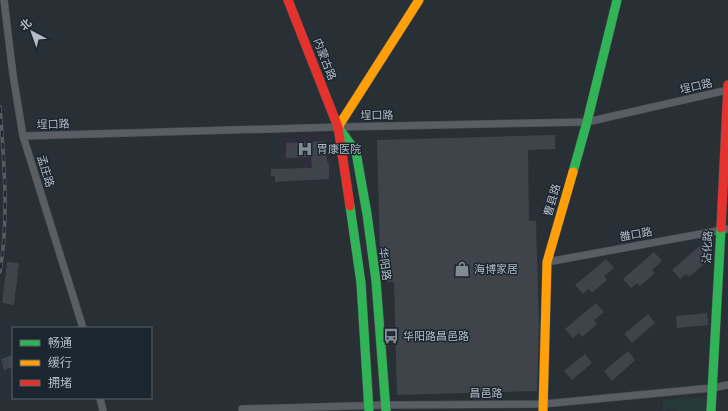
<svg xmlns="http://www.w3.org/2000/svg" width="728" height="411" font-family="Inter,'Noto Sans SC',sans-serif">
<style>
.medical{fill:#2e2e3b}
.green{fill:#25393a}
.building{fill:#3f444a}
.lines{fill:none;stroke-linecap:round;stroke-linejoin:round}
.street-casing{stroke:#474b50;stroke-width:8}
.fast-casing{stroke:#474b50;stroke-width:10}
.slow-casing{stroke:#474b50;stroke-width:10}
.jam-casing{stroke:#474b50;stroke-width:10}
.street{stroke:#585e63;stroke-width:7}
.fast{stroke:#30b455;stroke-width:9}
.slow{stroke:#ff9f0a;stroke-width:9}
.jam{stroke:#e5322d;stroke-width:9}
.rail-casing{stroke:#575c61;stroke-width:3.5}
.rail{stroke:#1c262f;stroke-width:2;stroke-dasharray:6;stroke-linecap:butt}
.labels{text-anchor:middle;stroke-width:3;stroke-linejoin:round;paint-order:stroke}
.street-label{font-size:11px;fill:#b2bcc6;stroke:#1c262f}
.poi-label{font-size:11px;fill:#b2bcc6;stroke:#1c262f;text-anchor:start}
</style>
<rect width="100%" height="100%" fill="#282f35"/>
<path class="medical" d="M328,134L338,181L304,182V160H279V138Z"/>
<path class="green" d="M703,397L707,401L706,411H677L676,409L663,411V400Z"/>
<path class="building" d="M555,135V149L528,150L529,221H536L539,325L537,391L397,395L394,282H386L385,256H380L377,140Z
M324,141L326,144L327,163H329V179L275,182V176H271V169L312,168L311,157L286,158V143Z
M703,243L711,253L701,261L704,264L689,277L686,274L680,279L672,270Z
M654,252L662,261L652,270L655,273L640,286L637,283L631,288L623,279Z
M606,259L614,268L604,276L607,280L592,293L589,289L583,294L575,285Z
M7,262L19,263L14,305L2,303Z
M596,303L604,312L594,320L597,324L582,337L579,333L573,338L565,329Z
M707,313L708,325L677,328L676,316Z
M648,314L655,323L632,343L624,334Z
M628,351L635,360L612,381L604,371Z
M585,354L592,363L572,380L564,371Z
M13,355V367L4,370L1,359Z"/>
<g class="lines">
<g class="street-casing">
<path id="street" d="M4,0L13,75L23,136L83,328
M23,136L338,127L587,122L728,90
M547,262L728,229
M100,398L103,411
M242,409L386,405L543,404L712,388L728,385"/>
</g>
<g class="fast-casing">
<path id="fast" d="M339,128L356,152L367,214L376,281L386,411
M573,172L587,122L617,0
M350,206L361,283L369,411
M711,411L721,228"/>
</g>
<g class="slow-casing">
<path id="slow" d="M338,127L419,0
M543,411L547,262L573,172"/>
</g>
<g class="jam-casing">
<path id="jam" d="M288,0L338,127L350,206
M721,228L728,85"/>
</g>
<use href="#street" class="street"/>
<use href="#fast" class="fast"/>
<use href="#slow" class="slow"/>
<use href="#jam" class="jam"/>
<g class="rail-casing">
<path id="rail" d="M0,107C4,162 9,217 0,272"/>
</g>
<use href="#rail" class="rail"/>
</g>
<defs>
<g id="hospital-bare" transform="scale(1.2)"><path d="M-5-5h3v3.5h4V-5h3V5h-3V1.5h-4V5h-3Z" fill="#828b93" stroke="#1c262f" stroke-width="2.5" paint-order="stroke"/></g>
<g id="shop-bare" transform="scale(1.2)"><path d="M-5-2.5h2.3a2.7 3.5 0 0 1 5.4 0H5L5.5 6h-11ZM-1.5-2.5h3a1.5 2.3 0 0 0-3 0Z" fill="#828b93" stroke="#1c262f" stroke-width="2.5" paint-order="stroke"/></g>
<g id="bus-bare" transform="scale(1.2)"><path d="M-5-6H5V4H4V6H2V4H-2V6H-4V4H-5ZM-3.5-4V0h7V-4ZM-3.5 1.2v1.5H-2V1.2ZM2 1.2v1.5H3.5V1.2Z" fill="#828b93" stroke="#1c262f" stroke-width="2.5" paint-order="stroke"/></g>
</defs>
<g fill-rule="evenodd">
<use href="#hospital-bare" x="305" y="149"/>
<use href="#shop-bare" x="462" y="269"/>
<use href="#bus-bare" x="391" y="336"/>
</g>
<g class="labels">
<g class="street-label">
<text transform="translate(325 59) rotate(69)" y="4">内蒙古路</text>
<text transform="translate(696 86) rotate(-13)" y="4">埕口路</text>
<text transform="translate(377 115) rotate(-1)" y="4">埕口路</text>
<text transform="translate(53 124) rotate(-2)" y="4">埕口路</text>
<text transform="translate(46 171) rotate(73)" y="4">孟庄路</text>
<text transform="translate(552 200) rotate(-74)" y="4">曹县路</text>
<text transform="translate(636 234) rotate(-10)" y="4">雒口路</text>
<text transform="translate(707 247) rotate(-87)" y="4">沾化路</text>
<text transform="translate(385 264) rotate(83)" y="4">华阳路</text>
<text x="486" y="397">昌邑路</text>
</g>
<g class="poi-label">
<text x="317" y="153">胃康医院</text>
<text x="474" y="273">海博家居</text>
<text x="403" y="340">华阳路昌邑路</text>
</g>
</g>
<rect x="12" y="327" width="140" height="72" fill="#1c262f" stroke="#58626b"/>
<rect x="20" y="340" width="20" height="6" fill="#30b455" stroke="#58626b"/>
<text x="48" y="347" font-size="12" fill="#b2bcc6">畅通</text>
<rect x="20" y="360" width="20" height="6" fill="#ff9f0a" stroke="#58626b"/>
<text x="48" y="367" font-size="12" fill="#b2bcc6">缓行</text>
<rect x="20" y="380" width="20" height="6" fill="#e5322d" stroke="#58626b"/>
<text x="48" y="387" font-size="12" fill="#b2bcc6">拥堵</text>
<g transform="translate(32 32) rotate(319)" stroke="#1c262f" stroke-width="3" paint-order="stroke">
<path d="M0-3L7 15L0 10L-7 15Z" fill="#b2bcc6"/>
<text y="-6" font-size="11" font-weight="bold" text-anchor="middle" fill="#b2bcc6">北</text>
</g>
</svg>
